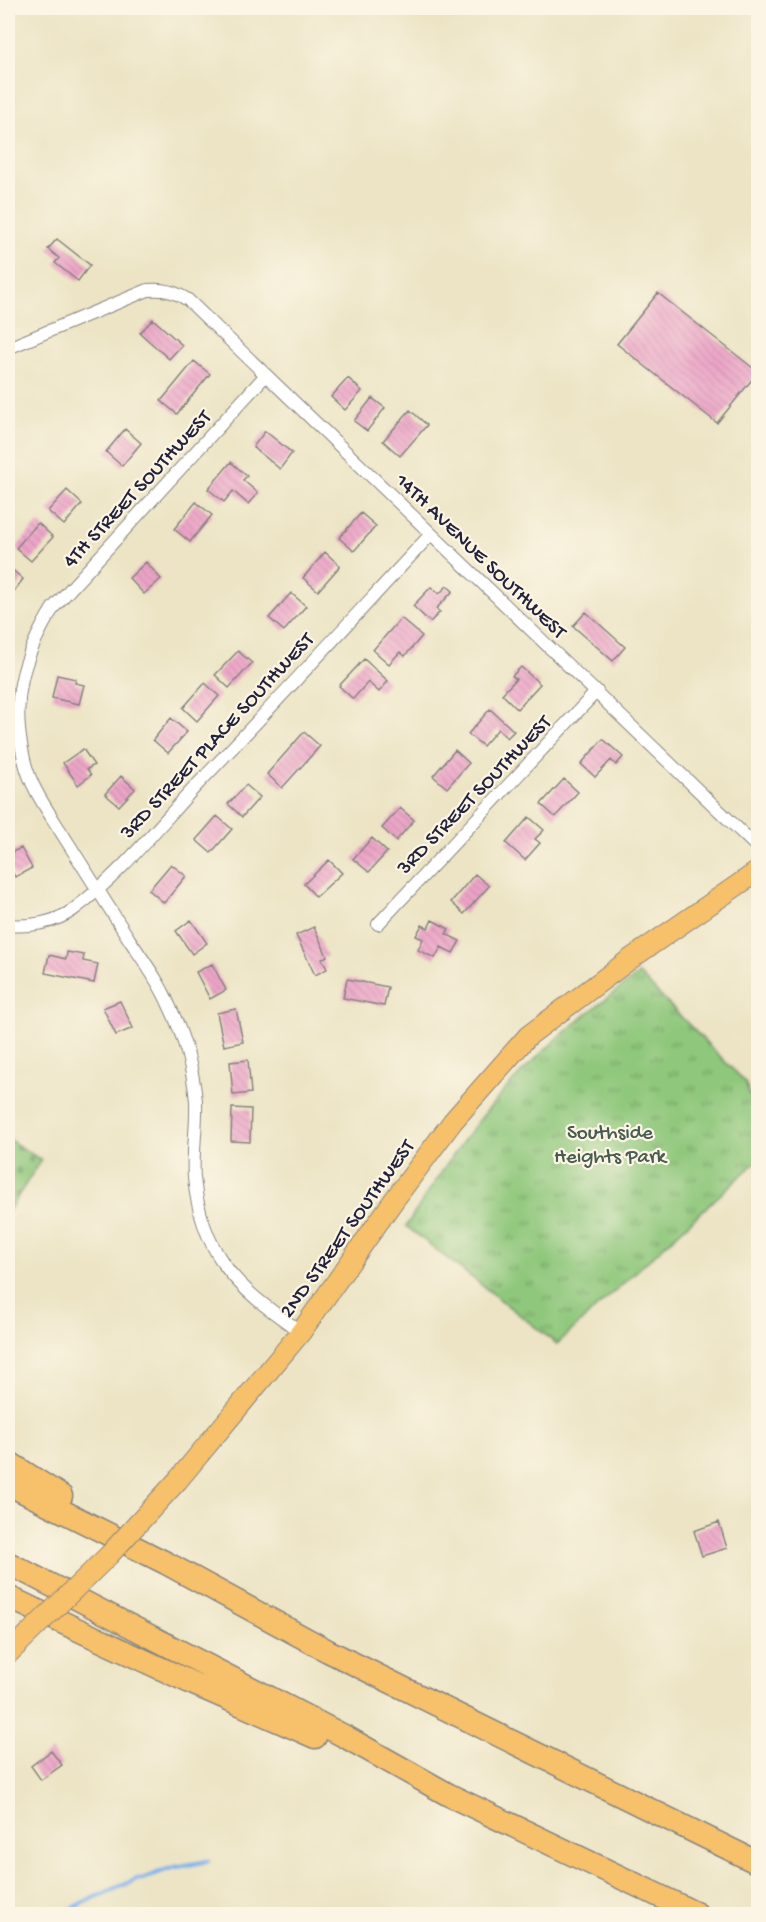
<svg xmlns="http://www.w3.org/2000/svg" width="766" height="1922" font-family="'Gochi Hand',sans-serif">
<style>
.cemetery{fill:url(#cemetery-stones);stroke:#58745b;stroke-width:1.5}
.park{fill:url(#park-tufts);stroke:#58745b;stroke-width:1.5}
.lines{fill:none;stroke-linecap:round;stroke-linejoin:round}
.stream{stroke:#7eb2ec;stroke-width:4.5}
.building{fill:url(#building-back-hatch)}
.minor-casing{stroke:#878380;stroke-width:14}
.primary-casing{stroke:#878380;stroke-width:22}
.motorway-casing{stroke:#878380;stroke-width:25}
.minor{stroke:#fff;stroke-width:12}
.primary{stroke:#f7c06b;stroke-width:20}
.motorway{stroke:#f7c06b;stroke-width:22}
.primary-bridge-casing{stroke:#878380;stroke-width:22;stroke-linecap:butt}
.primary-bridge{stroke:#f7c06b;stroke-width:20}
.labels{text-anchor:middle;stroke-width:4.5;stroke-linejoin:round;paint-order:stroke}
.street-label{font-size:21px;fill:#22223b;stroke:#fcf5e5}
.park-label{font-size:21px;fill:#485c51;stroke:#fcf5e5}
</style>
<defs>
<pattern id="cemetery-stones" width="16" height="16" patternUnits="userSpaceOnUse" patternTransform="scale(1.5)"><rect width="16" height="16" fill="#8fc77b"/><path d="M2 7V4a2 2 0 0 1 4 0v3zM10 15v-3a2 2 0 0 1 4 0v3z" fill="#74a166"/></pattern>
<pattern id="park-tufts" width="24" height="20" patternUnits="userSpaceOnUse" patternTransform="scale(1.5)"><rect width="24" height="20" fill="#8fc77b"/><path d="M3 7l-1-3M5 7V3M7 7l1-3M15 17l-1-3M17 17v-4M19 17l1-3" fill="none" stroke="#74a166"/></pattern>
<pattern id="building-back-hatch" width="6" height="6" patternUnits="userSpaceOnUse" patternTransform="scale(1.5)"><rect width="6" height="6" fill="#eca4c7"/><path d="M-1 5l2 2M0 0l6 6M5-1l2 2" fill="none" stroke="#ca8dac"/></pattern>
</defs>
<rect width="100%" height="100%" fill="#fcf5e5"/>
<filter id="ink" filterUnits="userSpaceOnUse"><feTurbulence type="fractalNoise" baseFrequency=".0167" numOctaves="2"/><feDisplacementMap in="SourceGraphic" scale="12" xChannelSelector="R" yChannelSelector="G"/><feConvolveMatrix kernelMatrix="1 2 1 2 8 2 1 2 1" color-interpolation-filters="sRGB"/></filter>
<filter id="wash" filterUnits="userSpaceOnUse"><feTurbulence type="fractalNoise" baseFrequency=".008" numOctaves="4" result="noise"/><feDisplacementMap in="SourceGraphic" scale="24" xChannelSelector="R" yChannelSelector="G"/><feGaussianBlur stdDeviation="1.35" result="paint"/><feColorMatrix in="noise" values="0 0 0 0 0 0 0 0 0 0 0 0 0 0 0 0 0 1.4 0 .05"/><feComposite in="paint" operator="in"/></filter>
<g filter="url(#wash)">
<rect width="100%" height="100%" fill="#ece4c4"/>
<path class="cemetery" d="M8,1139L41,1160L8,1212Z"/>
<path class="park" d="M639,974L745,1082L758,1118V1160L557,1344L406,1226C433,1185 459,1143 491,1106C534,1054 585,1014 639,974Z"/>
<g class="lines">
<path class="stream" d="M65,1914L82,1903L137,1879H142L171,1868L208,1861"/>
</g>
<g id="blocks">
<path class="building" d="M57,239L90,265L78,281L55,263L59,258L48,249Z
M658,293L758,372L717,423L617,344Z
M153,319L182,345L169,359L140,333Z
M194,361L210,374L177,414L161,401Z
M348,378L362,391L345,410L331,397Z
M372,398L385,408L367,431L354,421Z
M410,410L427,425L400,456L383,441Z
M125,429L141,443L122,466L106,452Z
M265,431L292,453L280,469L253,447Z
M231,462L247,476L243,480L258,493L248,504L233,491L224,502L208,489Z
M67,490L82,504L64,525L48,511Z
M196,502L212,515L190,542L174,529Z
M361,513L376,526L354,551L339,538Z
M38,523L53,537L31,561L16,548Z
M325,552L340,566L318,591L303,578Z
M146,562L161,579L144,594L129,578Z
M8,566L23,579L8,599Z
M447,586L453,591L436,609L440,612L430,622L413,606L431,587L439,594Z
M291,593L306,606L284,631L269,618Z
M586,612L625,647L613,661L573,626Z
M401,618L422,636L405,656L400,652L389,664L373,650Z
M238,651L252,663L229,688L215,675Z
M364,659L388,681L379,692L368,682L353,699L339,686Z
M521,667L540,684L517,709L502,694L516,679L512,676Z
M57,675L76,679L75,683L84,685L79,704L52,698Z
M205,683L219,696L197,721L183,708Z
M490,709L514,731L507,738L498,729L483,746L468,734Z
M171,718L187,732L168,753L153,740Z
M304,732L320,746L282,788L267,774Z
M603,739L623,757L616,765L611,760L595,777L581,764Z
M83,749L94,765L87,769L91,775L78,785L63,763Z
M455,750L469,763L447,788L433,776Z
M121,776L135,789L119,806L105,794Z
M564,779L578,792L555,817L541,804Z
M246,785L260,797L242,817L228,804Z
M400,808L414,820L396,841L382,828Z
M217,816L232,829L211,853L196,840Z
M529,817L544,830L535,839L540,843L525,860L506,843Z
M372,838L387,852L369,872L353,859Z
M21,848L32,868L15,877L8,864V854Z
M329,860L342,873L316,897L304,884Z
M171,864L186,876L164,903L149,890Z
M475,874L489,886L464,914L451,902Z
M191,920L207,943L192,954L176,931Z
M432,920L449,929L446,934L460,941L453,953L441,947L435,958L418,950L423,939L416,936L422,925L428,928Z
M314,927L327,956L322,959L327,969L315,975L296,935Z
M67,952L84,955L83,961L98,964L94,983L45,973L49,955L66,959Z
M212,964L226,990L210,999L196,972Z
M347,979L388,987L384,1006L343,998Z
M120,1001L133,1028L116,1035L103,1008Z
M236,1009L243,1042L224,1046L217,1013Z
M248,1060L251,1093L233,1095L230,1062Z
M232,1108L251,1109L250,1142L231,1141Z
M719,1522L727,1548L702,1556L694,1531Z
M51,1751L62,1765L41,1780L31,1766Z"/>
</g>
</g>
<g filter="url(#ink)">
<use href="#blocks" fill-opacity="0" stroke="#878380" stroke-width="1.5"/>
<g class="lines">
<g class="minor-casing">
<path id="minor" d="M8,348L148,290C164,289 174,291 188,300L758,848
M265,376L53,608C22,658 10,701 24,759C30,787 48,811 63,835C85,870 107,904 129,939C143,960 159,981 169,1005C183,1034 193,1069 196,1101C197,1127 192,1154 194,1178C197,1209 206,1238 223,1263C243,1292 273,1312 301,1332
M378,924L597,691
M8,925C29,927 55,923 73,910C119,876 156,829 195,787C275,704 353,618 431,534"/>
</g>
<g class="primary-casing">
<path id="primary" d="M178,1480L301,1332L394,1200L453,1121L528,1036L629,960L758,871"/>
</g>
<g class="motorway-casing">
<path id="motorway" d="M8,1462L61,1496
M8,1484L166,1563L328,1651L758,1863
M8,1563L344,1736L449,1795L697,1914
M8,1597L194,1684L315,1737"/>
</g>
<use href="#minor" class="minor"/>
<use href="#primary" class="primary"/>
<use href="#motorway" class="motorway"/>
<g class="primary-bridge-casing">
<path id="primary-bridge" d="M8,1654L109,1555L178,1480"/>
</g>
<use href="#primary-bridge" class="primary-bridge"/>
</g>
</g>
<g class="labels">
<g class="street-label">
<text transform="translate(136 488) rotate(-47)" y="7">4TH STREET SOUTHWEST</text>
<text transform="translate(482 555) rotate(44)" y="7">14TH AVENUE SOUTHWEST</text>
<text transform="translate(216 735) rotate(-47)" y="7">3RD STREET PLACE SOUTHWEST</text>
<text transform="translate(473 794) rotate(-46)" y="7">3RD STREET SOUTHWEST</text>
<text transform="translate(346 1228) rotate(-54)" y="7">2ND STREET SOUTHWEST</text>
</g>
<g class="park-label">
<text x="610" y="1138">Southside<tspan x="610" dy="24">Heights Park</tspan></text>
</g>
</g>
<rect width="766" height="1922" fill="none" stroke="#fcf5e5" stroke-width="30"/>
</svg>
